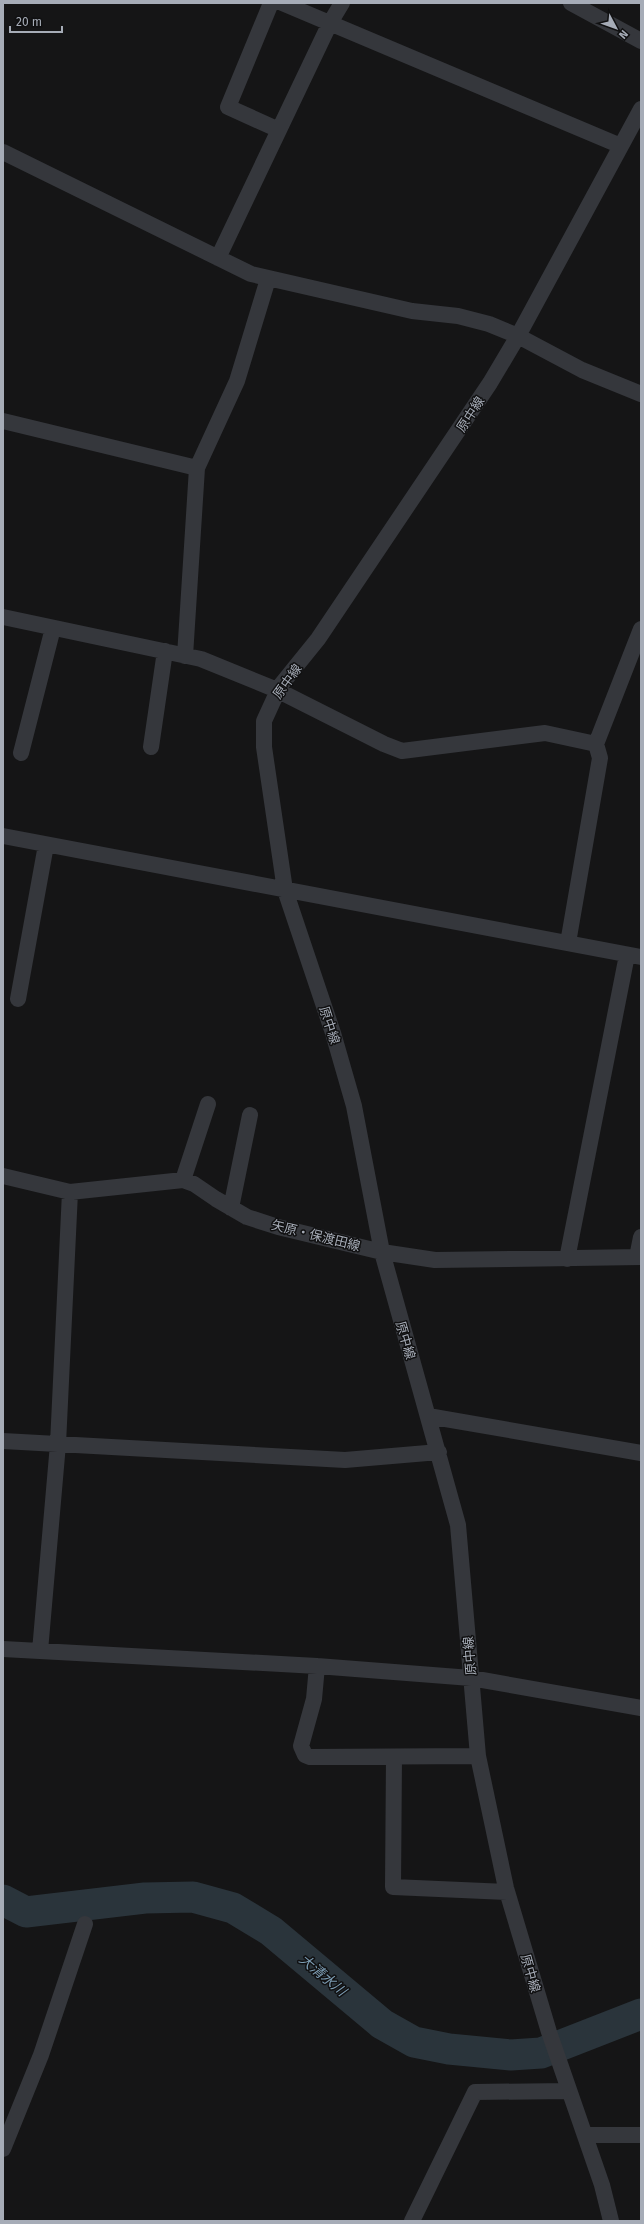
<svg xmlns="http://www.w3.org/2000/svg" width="644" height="2224" font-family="'Fira Sans','Noto Sans JP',sans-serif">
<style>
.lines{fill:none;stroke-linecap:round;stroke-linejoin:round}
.river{stroke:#2a343b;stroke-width:31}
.minor{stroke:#35373c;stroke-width:16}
.labels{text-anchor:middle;stroke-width:3;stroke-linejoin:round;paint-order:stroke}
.street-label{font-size:13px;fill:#a6acb7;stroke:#101011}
.water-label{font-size:14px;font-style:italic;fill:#7c9cb3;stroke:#101011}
</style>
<rect width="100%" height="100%" fill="#151516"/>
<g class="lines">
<path class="river" d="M3,1900L26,1912L145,1898L193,1897L233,1908L271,1931L382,2024L414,2042L449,2049L511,2055L541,2053L641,2014"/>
<path class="minor" d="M271,3L228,107L279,130
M282,3L621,146
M571,3L641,41
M3,152L251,274L412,311L458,316L489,324L518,336L582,370L641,394
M218,258L330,23L342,3
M3,421L197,468
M3,617L201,659L277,690L384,744L402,751L545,733L596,744
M185,656L197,468L237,381L268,279
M151,747L165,651
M21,753L53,628
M3,836L641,957
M568,943L600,758L596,744L641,629
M18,999L46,845
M3,1176L70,1192L183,1180L194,1184L216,1199L247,1217L278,1227L382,1252L435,1260L641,1257
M183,1180L208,1104
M231,1208L250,1115
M637,1257L641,1237
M567,1259L627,955
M428,1416L641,1453
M3,1441L345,1460L439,1452
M3,1649L317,1666L471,1678L641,1708
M40,1651L58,1444L70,1192
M317,1666L314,1699L301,1746L305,1755L310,1757L478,1756
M394,1757L393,1887L507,1892
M586,2135H641
M3,2149L41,2055L85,1924
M412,2221L475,2092L568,2091
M611,2221L602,2185L549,2032L506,1888L478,1756L458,1525L382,1252L354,1106L333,1033L285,890L264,747V721L280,686L318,639L490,383L518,336L641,109"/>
</g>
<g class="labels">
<g class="street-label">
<text transform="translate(470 414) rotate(-57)" y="5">原中線</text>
<text transform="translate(287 681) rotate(-54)" y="5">原中線</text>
<text transform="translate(330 1025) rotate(72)" y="5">原中線</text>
<text transform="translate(316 1235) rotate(14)" y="5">矢原・保渡田線</text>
<text transform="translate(406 1340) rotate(74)" y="5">原中線</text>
<text transform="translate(469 1656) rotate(-95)" y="5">原中線</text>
<text transform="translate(531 1973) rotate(74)" y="5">原中線</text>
</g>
<g class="water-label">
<text transform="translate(323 1975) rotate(40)" y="5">大清水川</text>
</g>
</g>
<rect width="644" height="2224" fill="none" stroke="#a6acb7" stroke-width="8"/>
<g transform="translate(616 28) rotate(131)" stroke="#101011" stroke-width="3" paint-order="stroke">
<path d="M0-3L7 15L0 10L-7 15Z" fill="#a6acb7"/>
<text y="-6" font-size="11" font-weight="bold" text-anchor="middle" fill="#a6acb7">N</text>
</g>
<path d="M10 26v6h52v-6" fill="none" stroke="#a6acb7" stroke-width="2"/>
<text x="16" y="26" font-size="12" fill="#a6acb7" stroke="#101011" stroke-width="3" paint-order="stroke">20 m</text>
</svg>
